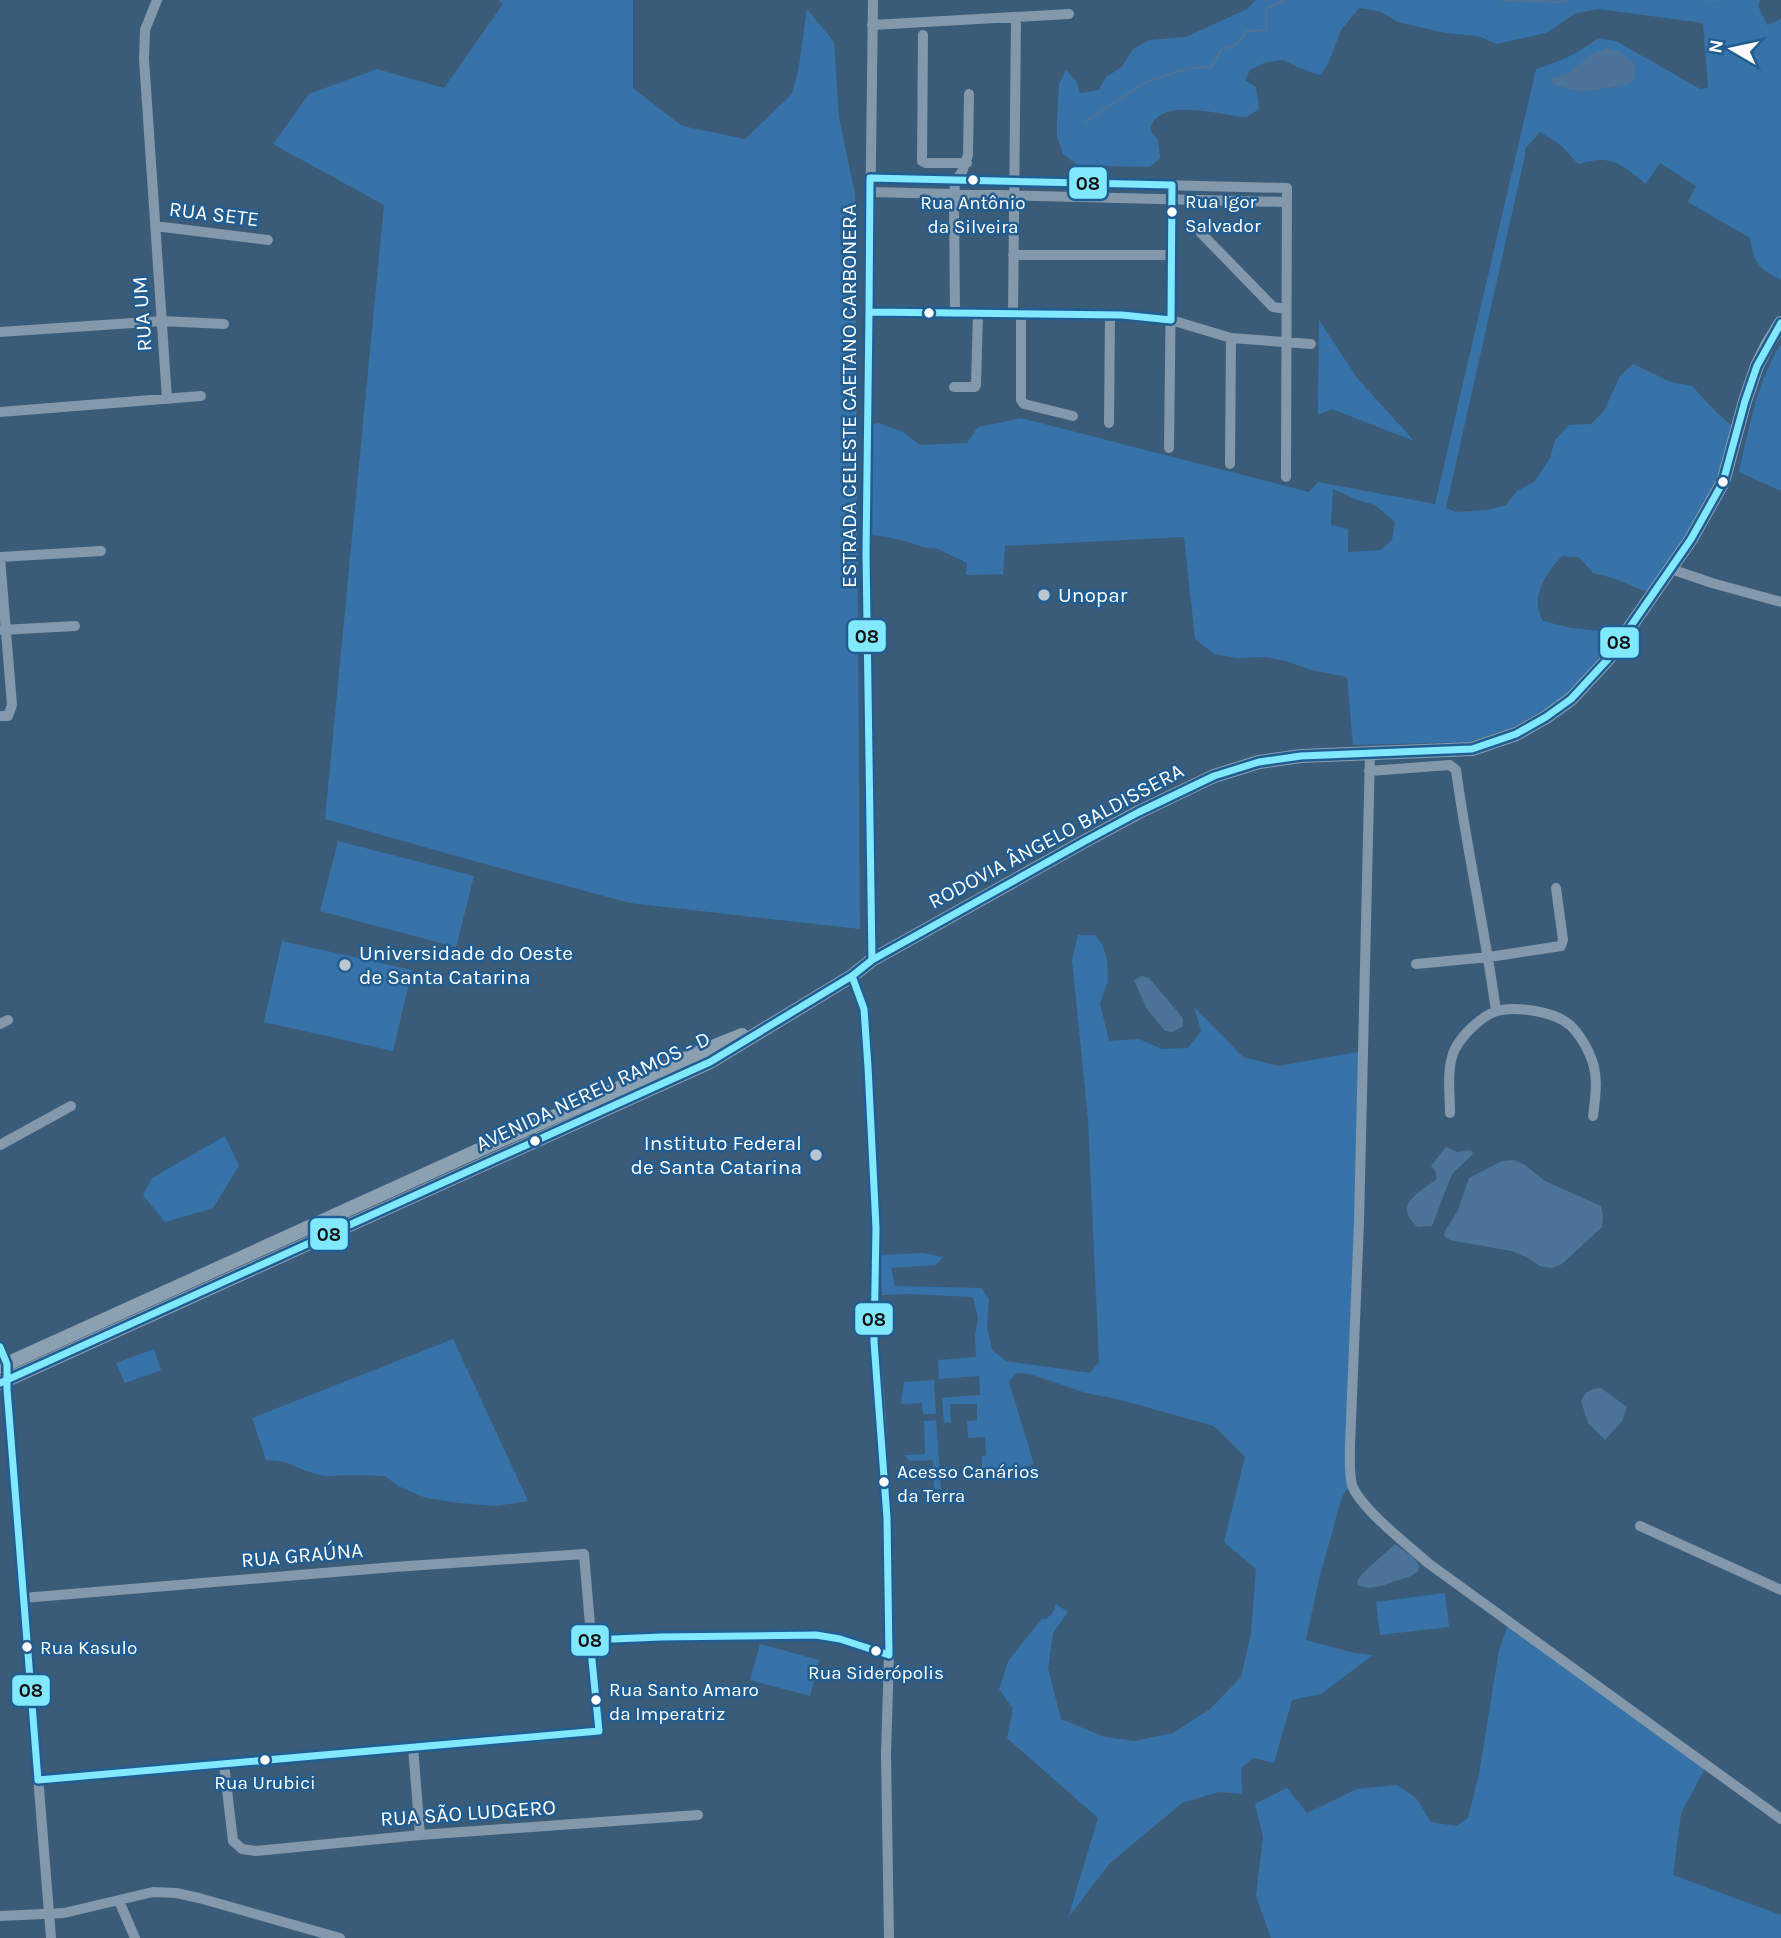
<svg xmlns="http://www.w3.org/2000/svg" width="1781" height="1938" font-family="Karla,sans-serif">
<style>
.green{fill:#3773a8;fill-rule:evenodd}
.water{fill:#4c7498}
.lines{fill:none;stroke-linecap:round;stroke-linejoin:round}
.stream{stroke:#4c7498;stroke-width:2.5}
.street{stroke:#8498ab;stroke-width:10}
.secondary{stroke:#8ba0b0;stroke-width:14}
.bus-1-casing{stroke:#225d92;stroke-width:12}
.bus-1{stroke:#80e8ff;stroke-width:7}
.bus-dot{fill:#fff;stroke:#225d92;stroke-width:2.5}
.poi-dot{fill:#bac6d0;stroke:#225d92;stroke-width:2.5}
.labels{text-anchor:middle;stroke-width:5;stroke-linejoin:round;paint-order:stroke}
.bus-label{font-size:19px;fill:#fff;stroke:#225d92;text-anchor:start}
.street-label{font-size:21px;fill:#fff;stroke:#225d92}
.poi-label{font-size:21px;fill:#fff;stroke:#225d92;text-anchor:start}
.line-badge{stroke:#225d92;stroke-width:2.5}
.pale-badge-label{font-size:19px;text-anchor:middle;font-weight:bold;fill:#111}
</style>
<rect width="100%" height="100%" fill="#3b5c79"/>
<path class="green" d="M498,0H633V88L682,126L745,139L792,94L799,66L807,9L834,42L839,118L855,194L860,929L630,903L474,861L325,819L384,205L273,144L309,94L377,69L444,88L503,4Z
M1256,0H1760L1758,6L1767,25L1781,19V280C1758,268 1754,263 1750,238L1688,202L1696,186L1660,163L1646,184C1620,163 1612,154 1578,164L1561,145L1540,132L1525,149V155L1446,508L1456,512L1487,510L1506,505L1517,491L1534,482L1550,458L1555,440L1569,425L1591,424L1604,411L1620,376L1633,364L1671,382L1692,386L1716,412L1732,426L1716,480L1682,544L1650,588L1644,591L1613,578L1593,573L1579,557L1562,556C1546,573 1529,598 1543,621L1571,628L1619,633L1614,641L1567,694L1542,711L1513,727L1469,742L1353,745L1347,677L1311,670L1286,661L1266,657L1237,658L1214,654L1195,639L1184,537L1005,546L1003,574L966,575L967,563L936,548L923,547L901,540L869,534L871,424L879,423L903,432L920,445L967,443L978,427L1021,418L1309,492L1318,482L1435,504L1536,69C1562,61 1575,55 1598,38L1616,41L1700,89L1708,88L1703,23L1599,9L1576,13L1546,33L1497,44L1478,36L1445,33L1398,22L1379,11L1359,8L1341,30L1328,64L1320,75L1299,68L1283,60L1264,63L1250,70L1245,80L1256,87L1259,109L1246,117C1221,116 1158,95 1150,130L1158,140L1160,158L1150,167L1108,166L1091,168L1079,166L1063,154L1057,136V120L1059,84L1066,70L1076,81L1080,93L1099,90L1106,77L1122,67L1133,49L1149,40L1186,37L1247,9ZM1568,73L1624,86L1582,92L1553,85L1551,78ZM1333,489L1355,499L1375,505L1395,522L1392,540L1381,550L1348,552V529L1331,525Z
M1319,320L1357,378L1414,441L1332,409L1318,415Z
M1781,344V491L1739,472C1749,428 1757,382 1781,344Z
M338,841L474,876L456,947L320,911Z
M1078,935H1095L1102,944L1107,960L1108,981L1100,1003L1109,1041L1139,1039L1162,1049L1188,1048L1201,1031L1194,1007L1243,1057L1278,1066L1363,1051L1351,1483L1342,1497L1319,1579L1306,1640L1354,1653L1373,1655L1321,1694L1292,1700L1274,1763L1253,1758L1241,1768L1242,1794L1218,1792L1182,1803L1109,1864L1068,1918L1098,1818L1007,1738L1013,1709L999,1689L1009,1660L1042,1618L1046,1619L1052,1614L1056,1604L1068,1612L1053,1633L1048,1669L1061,1719L1105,1737L1134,1741L1173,1733L1210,1709L1241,1677L1251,1634L1256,1569L1224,1542L1245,1457L1214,1426L1117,1399L1086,1393L1030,1374L1016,1373L1009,1382L1034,1464L1007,1472L982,1469V1456L986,1455L985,1437L968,1438L967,1421L977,1420V1404H950L951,1422L944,1423L942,1398L980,1395L979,1376L939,1379L938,1360L976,1357L975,1336L978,1318L973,1297L910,1294L882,1295L880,1255L923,1253L943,1257L936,1265L891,1268L895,1286L981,1288L989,1299L987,1328L992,1350L1006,1361L1090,1373L1099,1362L1088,1119L1072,960Z
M282,941L412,970L393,1051L264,1022Z
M225,1136L239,1166L213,1208L165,1222L143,1195L152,1178Z
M453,1339L528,1501L496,1506L459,1503L426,1498L398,1486L385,1476L355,1475L324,1476L306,1471L285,1462L266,1460L252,1418Z
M154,1349L161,1370L125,1383L116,1363Z
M934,1380L936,1414H923L922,1403L901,1404L904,1382Z
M936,1420L941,1489H934L933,1460L910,1461L904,1455L925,1454L924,1421Z
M1445,1593L1449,1627L1380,1635L1376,1602Z
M1509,1622L1707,1765L1681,1813L1673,1875L1781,1915V1938H1271L1256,1896L1263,1837L1255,1804L1287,1788L1307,1813L1357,1789L1397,1785L1416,1798L1431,1822L1456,1826L1468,1818L1479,1774L1499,1650Z
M760,1644L819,1660L810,1696L750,1680Z"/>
<path class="water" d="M1607,48L1621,52L1635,64V75L1632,82L1624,86L1582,92L1553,85L1550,78L1568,73L1591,54Z
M1142,976L1149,978L1183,1018V1026L1173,1032L1165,1031L1147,1009L1134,980Z
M1446,1147L1457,1152L1471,1150L1473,1154L1452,1174L1432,1226L1418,1227C1391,1205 1420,1192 1437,1179L1435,1171L1431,1166Z
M1514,1160L1525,1165L1545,1181L1601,1206L1603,1215L1602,1227L1562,1264L1552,1268L1540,1266L1526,1257L1511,1251L1450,1240L1444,1236L1445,1231L1458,1210L1469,1178L1502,1161Z
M1601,1388L1627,1407L1622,1421L1605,1440L1588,1423L1581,1401C1585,1391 1590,1389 1601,1388Z
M1395,1544L1413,1557L1419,1565L1418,1571L1411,1576L1381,1586L1368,1588L1358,1585L1357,1581L1363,1573Z"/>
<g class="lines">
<path class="stream" d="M1502,0L1560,2L1566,0
M1708,0H1717
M1085,122L1146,82L1189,68L1211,67L1222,49L1236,45L1247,31L1267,30L1266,9L1285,0"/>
<path class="street" d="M157,0L145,30L144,59L167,399
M872,25L1069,14
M923,35L922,161L926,163H967
M870,178L1287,188L1286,477
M869,192L1287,202
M155,226L268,240
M1201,233L1273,307L1286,309
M1013,255H1171
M868,312L1122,315L1171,320L1231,338L1311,344
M955,313L954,205L955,181L962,172L968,155L969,94
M1013,314L1016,18
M1021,314V400L1024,404L1073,416
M0,332L162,321L224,324
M954,387H975L976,385L978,313
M0,412L201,396
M1109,423L1110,315
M1169,448L1172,193
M1230,464L1231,338
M0,557L101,551
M0,558L12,705L8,716H0
M1671,569L1712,583L1781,602
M2,630L75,626
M1370,753L1359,1222L1350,1446C1350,1458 1349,1473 1352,1485C1360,1508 1409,1546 1428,1563L1781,1819
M1369,771L1450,765L1456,770C1467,851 1485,930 1496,1011
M872,960L866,554L873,0
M1416,964L1489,957L1561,946L1563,940L1556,888
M852,976L864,1009L868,1067L876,1228L874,1342L879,1393L887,1518L889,1655L886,1754L889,1938
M0,1024L8,1020
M1450,1113C1450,1093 1446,1067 1455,1049C1462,1035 1480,1018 1494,1012C1513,1005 1555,1011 1571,1026C1578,1033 1585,1044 1589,1053C1599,1073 1596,1094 1593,1116
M0,1145L71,1106
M0,1347L7,1364V1389L51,1938
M1640,1526L1781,1590
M23,1598L394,1567L584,1554L599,1731L38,1780
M590,1640L661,1637L816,1635L840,1639L889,1655
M413,1747L420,1835
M224,1764L233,1841L242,1849L256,1851L420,1835L698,1815
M119,1901L135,1938
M0,1916L64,1913L153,1892L176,1893L199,1898L340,1938"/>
<path class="secondary" d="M0,1367L508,1137L705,1050L742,1035
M0,1383L710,1062L852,976L872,960L1085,841L1139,812L1214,776L1259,762L1301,756L1472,749L1516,734L1546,717L1571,699L1608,659L1691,539L1723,482L1745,401L1757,366L1768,344L1781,323"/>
<g class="bus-1-casing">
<path id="bus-1" d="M870,178L1172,185L1171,320L1122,315L869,312Z
M869,312L866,554L872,960
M0,1347L7,1364V1389L38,1780L599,1731L590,1640L661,1637L816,1635L840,1639L889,1655L887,1518L874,1342L876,1228L868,1067L864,1009L852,976
M0,1383L710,1062L852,976L872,960L1085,841L1139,812L1214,776L1259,762L1301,756L1472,749L1516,734L1546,717L1571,699L1608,659L1691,539L1723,482L1745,401L1757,366L1781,323"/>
</g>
<use href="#bus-1" class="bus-1"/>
</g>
<g class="bus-dot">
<circle cx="973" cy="180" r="6"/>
<circle cx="1172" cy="212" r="6"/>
<circle cx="929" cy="313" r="6"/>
<circle cx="1723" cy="482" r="6"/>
<circle cx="535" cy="1141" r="6"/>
<circle cx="884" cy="1482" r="6"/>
<circle cx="27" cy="1647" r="6"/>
<circle cx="876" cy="1651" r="6"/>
<circle cx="596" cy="1700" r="6"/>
<circle cx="265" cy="1760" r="6"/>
</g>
<g class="poi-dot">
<circle cx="1044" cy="595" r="7"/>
<circle cx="345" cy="965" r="7"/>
<circle cx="816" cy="1155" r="7"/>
</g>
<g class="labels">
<g class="bus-label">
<text x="1185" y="208">Rua Igor<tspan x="1185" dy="24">Salvador</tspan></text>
<text x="973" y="209" text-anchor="middle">Rua Antônio<tspan x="973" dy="24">da Silveira</tspan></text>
<text x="897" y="1478">Acesso Canários<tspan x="897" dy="24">da Terra</tspan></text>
<text x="40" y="1654">Rua Kasulo</text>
<text x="876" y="1679" text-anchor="middle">Rua Siderópolis</text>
<text x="609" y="1696">Rua Santo Amaro<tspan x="609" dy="24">da Imperatriz</tspan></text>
<text x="265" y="1789" text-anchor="middle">Rua Urubici</text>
</g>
<g class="street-label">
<text transform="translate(214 214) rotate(7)" y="7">RUA SETE</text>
<text transform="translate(142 314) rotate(-94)" y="7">RUA UM</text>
<text transform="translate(849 396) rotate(-90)" y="7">ESTRADA CELESTE CAETANO CARBONERA</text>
<text transform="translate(1056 836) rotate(-28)" y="7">RODOVIA ÂNGELO BALDISSERA</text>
<text transform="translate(593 1091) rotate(-25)" y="7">AVENIDA NEREU RAMOS - D</text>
<text transform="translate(302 1555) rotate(-5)" y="7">RUA GRAÚNA</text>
<text transform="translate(468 1813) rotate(-4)" y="7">RUA SÃO LUDGERO</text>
</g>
<g class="poi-label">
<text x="1058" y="602">Unopar</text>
<text x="359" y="960">Universidade do Oeste<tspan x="359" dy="24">de Santa Catarina</tspan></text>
<text x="802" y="1150" text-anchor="end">Instituto Federal<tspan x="802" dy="24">de Santa Catarina</tspan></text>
</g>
</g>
<g class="line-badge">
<rect x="1068" y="166" width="40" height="34" rx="7" fill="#80e8ff"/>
<rect x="847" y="619" width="40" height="34" rx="7" fill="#80e8ff"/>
<rect x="1599" y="626" width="41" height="33" rx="7" fill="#80e8ff"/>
<rect x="309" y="1217" width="40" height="34" rx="7" fill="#80e8ff"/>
<rect x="854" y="1302" width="40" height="34" rx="7" fill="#80e8ff"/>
<rect x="570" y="1624" width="40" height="33" rx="7" fill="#80e8ff"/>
<rect x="11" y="1674" width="40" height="33" rx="7" fill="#80e8ff"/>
</g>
<g class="pale-badge-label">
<text x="1088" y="190">08</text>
<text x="867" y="643">08</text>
<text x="1619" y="649">08</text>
<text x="329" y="1241">08</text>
<text x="874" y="1326">08</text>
<text x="590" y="1647">08</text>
<text x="31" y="1697">08</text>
</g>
<g transform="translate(1732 49) rotate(279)" stroke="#225d92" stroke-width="5" paint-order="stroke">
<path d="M0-5L12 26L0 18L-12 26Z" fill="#ffffff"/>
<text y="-10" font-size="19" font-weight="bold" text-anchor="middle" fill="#ffffff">N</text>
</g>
</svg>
